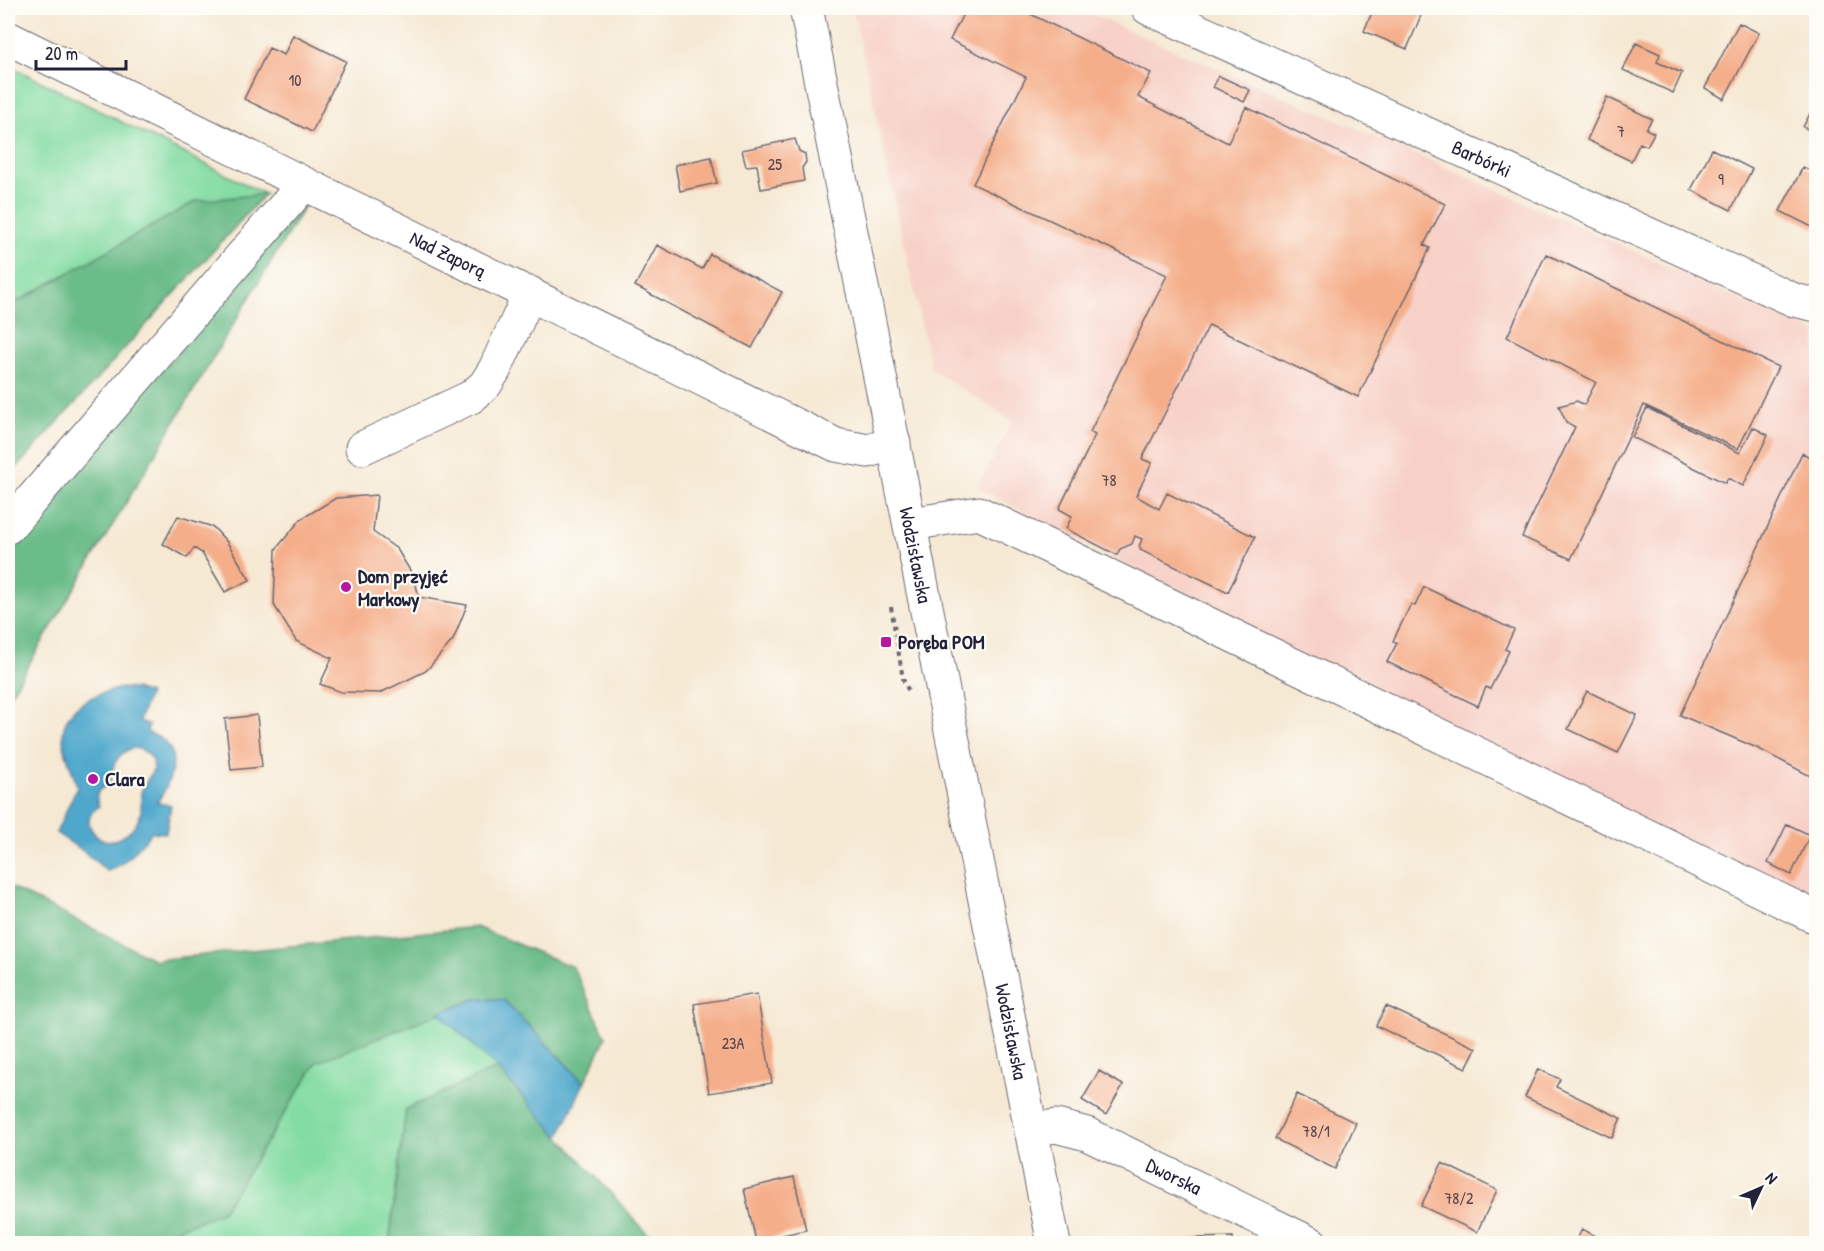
<svg xmlns="http://www.w3.org/2000/svg" width="1824" height="1251" font-family="'Patrick Hand',sans-serif">
<style>
.built{fill:#f7d1c7}
.green{fill:#83dca2;stroke:#527f6e;stroke-width:1.5}
.forest{fill:#6abc88;stroke:#466f62;stroke-width:1.5}
.water{fill:#4fa8cc;stroke:#386584;stroke-width:1.5;fill-rule:evenodd}
.building{fill:#f5ae8a}
.lines{fill:none;stroke-linecap:round;stroke-linejoin:round}
.minor-casing{stroke:#6c6871;stroke-width:35}
.major-casing{stroke:#6c6871;stroke-width:35}
.path{stroke:#6c6871;stroke-width:4;stroke-dasharray:4.5 4.5;stroke-linecap:butt}
.minor{stroke:#fff;stroke-width:33}
.major{stroke:#fff;stroke-width:33}
.poi-dot{fill:#b5179e;stroke:#fdfcf7;stroke-width:2}
.labels{text-anchor:middle;stroke-width:4.5;stroke-linejoin:round;paint-order:stroke}
.number-label{font-size:16px;fill:#57454f}
.street-label{font-size:20px;fill:#22223b;stroke:#fdfcf7}
.poi-label{font-size:20px;font-weight:bold;fill:#22223b;stroke:#fdfcf7;text-anchor:start}
</style>
<rect width="100%" height="100%" fill="#fdfcf7"/>
<filter id="ink" filterUnits="userSpaceOnUse"><feTurbulence type="fractalNoise" baseFrequency=".0167" numOctaves="2"/><feDisplacementMap in="SourceGraphic" scale="12" xChannelSelector="R" yChannelSelector="G"/><feConvolveMatrix kernelMatrix="1 2 1 2 8 2 1 2 1" color-interpolation-filters="sRGB"/></filter>
<filter id="wash" filterUnits="userSpaceOnUse"><feTurbulence type="fractalNoise" baseFrequency=".008" numOctaves="4" result="noise"/><feDisplacementMap in="SourceGraphic" scale="24" xChannelSelector="R" yChannelSelector="G"/><feGaussianBlur stdDeviation="1.35" result="paint"/><feColorMatrix in="noise" values="0 0 0 0 0 0 0 0 0 0 0 0 0 0 0 0 0 1.4 0 .05"/><feComposite in="paint" operator="in"/></filter>
<g filter="url(#wash)">
<rect width="100%" height="100%" fill="#f6e9d4"/>
<path class="built" d="M853,8H1077L1429,160L1816,332V921L978,488L1012,421L931,369Z"/>
<path class="green" d="M8,65L265,194L196,202L8,307Z
M439,1013L497,1068L406,1109L389,1243L140,1244L222,1212L317,1062Z"/>
<path class="forest" d="M265,194L8,477V307L196,201Z
M307,202L8,699V549Z
M8,886L155,960L476,927L573,967L606,1037L584,1083L504,1000L478,998L317,1062L222,1212L140,1243H8Z
M497,1068L656,1243L389,1244L406,1109Z"/>
<path class="water" d="M122,688L135,689L149,694L139,721L149,725L147,732C151,734 156,736 160,738C184,754 169,785 157,803L171,805L166,833L152,832C139,846 126,865 107,871L83,851L56,833L77,787C74,773 67,760 64,746C57,709 91,694 122,688ZM132,748C145,748 157,758 152,772C149,779 143,785 141,793C140,800 143,809 140,816C134,834 108,851 94,833C85,822 89,813 99,806C94,796 97,787 109,786C112,769 114,755 132,748Z
M478,998L504,1000L584,1083L559,1137L497,1068L439,1013Z"/>
<g id="blocks">
<path class="building" d="M966,8H1018L1151,73L1138,97L1228,143L1246,107L1445,204L1424,245L1430,248L1358,397L1209,325L1142,459L1152,463L1136,496L1159,509L1167,493L1255,537L1228,592L1140,550L1141,548L1139,547L1142,539L1135,536L1132,544L1120,549L1117,555L1066,529L1072,516L1059,509L1095,435L1090,432L1167,275L973,184L1026,77L950,40Z
M1374,8H1424L1407,49L1364,31Z
M1739,23L1759,33L1724,99L1705,88Z
M293,35L346,61L312,132L244,99L269,48L284,55Z
M1636,43L1660,54L1657,62L1682,73L1673,93L1623,70Z
M1219,76L1250,90L1244,102L1213,87Z
M1607,97L1652,119L1646,129L1654,133L1647,146L1640,143L1631,161L1587,140Z
M1812,110L1816,112V133L1803,127Z
M795,139L799,151L805,154L806,162L802,168L804,181L761,189L757,165L746,166L742,150Z
M1712,149L1752,169L1731,210L1691,190Z
M711,157L717,183L680,191L675,165Z
M1803,167L1816,173V229L1780,211Z
M657,245L702,269L710,254L782,292L752,348L635,286Z
M1546,254L1778,367L1738,449L1644,405L1571,559L1522,537L1575,427L1566,422L1559,406L1577,401L1584,405L1596,382L1507,337Z
M1647,408L1740,453L1753,427L1768,435L1743,486L1728,478L1725,483L1632,437Z
M1802,453L1816,460V779L1757,748L1680,715Z
M377,495L373,532L397,549L414,577L419,597L467,605L453,640L426,671L380,693L341,692L320,684L332,658L296,641L274,605L276,549L301,519L336,498Z
M178,516L213,527L227,542L250,580L225,592L202,553L194,548L187,558L163,544Z
M1424,587L1514,630L1505,649L1509,651L1490,689L1486,687L1478,706L1387,662L1397,643L1393,641L1411,604L1415,606Z
M1587,691L1637,715L1618,753L1568,729Z
M257,715L262,767L231,770L225,719Z
M1787,824L1810,835L1791,875L1768,863Z
M757,994L772,1083L709,1093L694,1004Z
M1386,1006L1476,1048L1466,1068L1376,1026Z
M1538,1069L1560,1079L1556,1087L1621,1118L1612,1138L1525,1097Z
M1099,1071L1123,1085L1106,1115L1082,1100Z
M1297,1094L1356,1123L1335,1169L1275,1139Z
M1442,1163L1497,1190L1477,1232L1421,1206Z
M794,1177L806,1230L756,1241L744,1189Z
M1582,1229L1611,1244H1575Z
M1233,1237V1244H1192V1238Z"/>
</g>
</g>
<g filter="url(#ink)">
<use href="#blocks" fill-opacity="0" stroke="#6c6871" stroke-width="1.5"/>
<g class="lines">
<g class="minor-casing">
<g id="minor">
<path id="s1" d="M1148,8L1794,300L1816,305"/>
<path id="s2" d="M8,38C283,175 560,308 836,445L868,451L894,443"/>
<path d="M362,448L471,397L485,385L495,369L530,293"/>
<path d="M911,524L979,513L1811,915"/>
<path d="M8,527L303,185"/>
<path id="s3" d="M1031,1130L1056,1126L1087,1134L1312,1244"/>
</g>
</g>
<g class="major-casing">
<g id="major">
<path id="s4" d="M806,8L1054,1244"/>
</g>
</g>
<path class="path" d="M891,607L903,679L908,690"/>
<use href="#minor" class="minor"/>
<use href="#major" class="major"/>
</g>
</g>
<g class="poi-dot">
<circle cx="346" cy="587" r="6"/>
<rect x="880" y="636" width="12" height="12" rx="3"/>
<circle cx="93" cy="779" r="6"/>
</g>
<g class="labels">
<g class="number-label">
<text x="295" y="86">10</text>
<text x="1621" y="137">7</text>
<text x="775" y="170">25</text>
<text x="1721" y="185">9</text>
<text x="1109" y="486">78</text>
<text x="733" y="1049">23A</text>
<text x="1316" y="1137">78/1</text>
<text x="1459" y="1204">78/2</text>
</g>
<g class="street-label">
<text dy="7" stroke="none"><textPath href="#s1" startOffset="366">Barbórki</textPath></text>
<text dy="7" stroke="none"><textPath href="#s2" startOffset="490">Nad Zaporą</textPath></text>
<text dy="7" stroke="none"><textPath href="#s4" startOffset="558">Wodzisławska</textPath></text>
<text dy="7" stroke="none"><textPath href="#s4" startOffset="1044">Wodzisławska</textPath></text>
<text dy="7" stroke="none"><textPath href="#s3" startOffset="154">Dworska</textPath></text>
</g>
<g class="poi-label">
<text x="358" y="583">Dom przyjęć<tspan x="358" dy="23">Markowy</tspan></text>
<text x="898" y="649">Poręba POM</text>
<text x="105" y="786">Clara</text>
</g>
</g>
<rect width="1824" height="1251" fill="none" stroke="#fdfcf7" stroke-width="30"/>
<g transform="translate(1761 1188) rotate(46)" stroke="#fdfcf7" stroke-width="4.5" paint-order="stroke">
<path d="M0-4.5L10 22L0 15L-10 22Z" fill="#22223b"/>
<text y="-9" font-size="16" font-weight="bold" text-anchor="middle" fill="#22223b">N</text>
</g>
<path d="M36 60v9h90v-9" fill="none" stroke="#22223b" stroke-width="3"/>
<text x="45" y="60" font-size="18" fill="#22223b" stroke="#fdfcf7" stroke-width="4.5" paint-order="stroke">20 m</text>
</svg>
